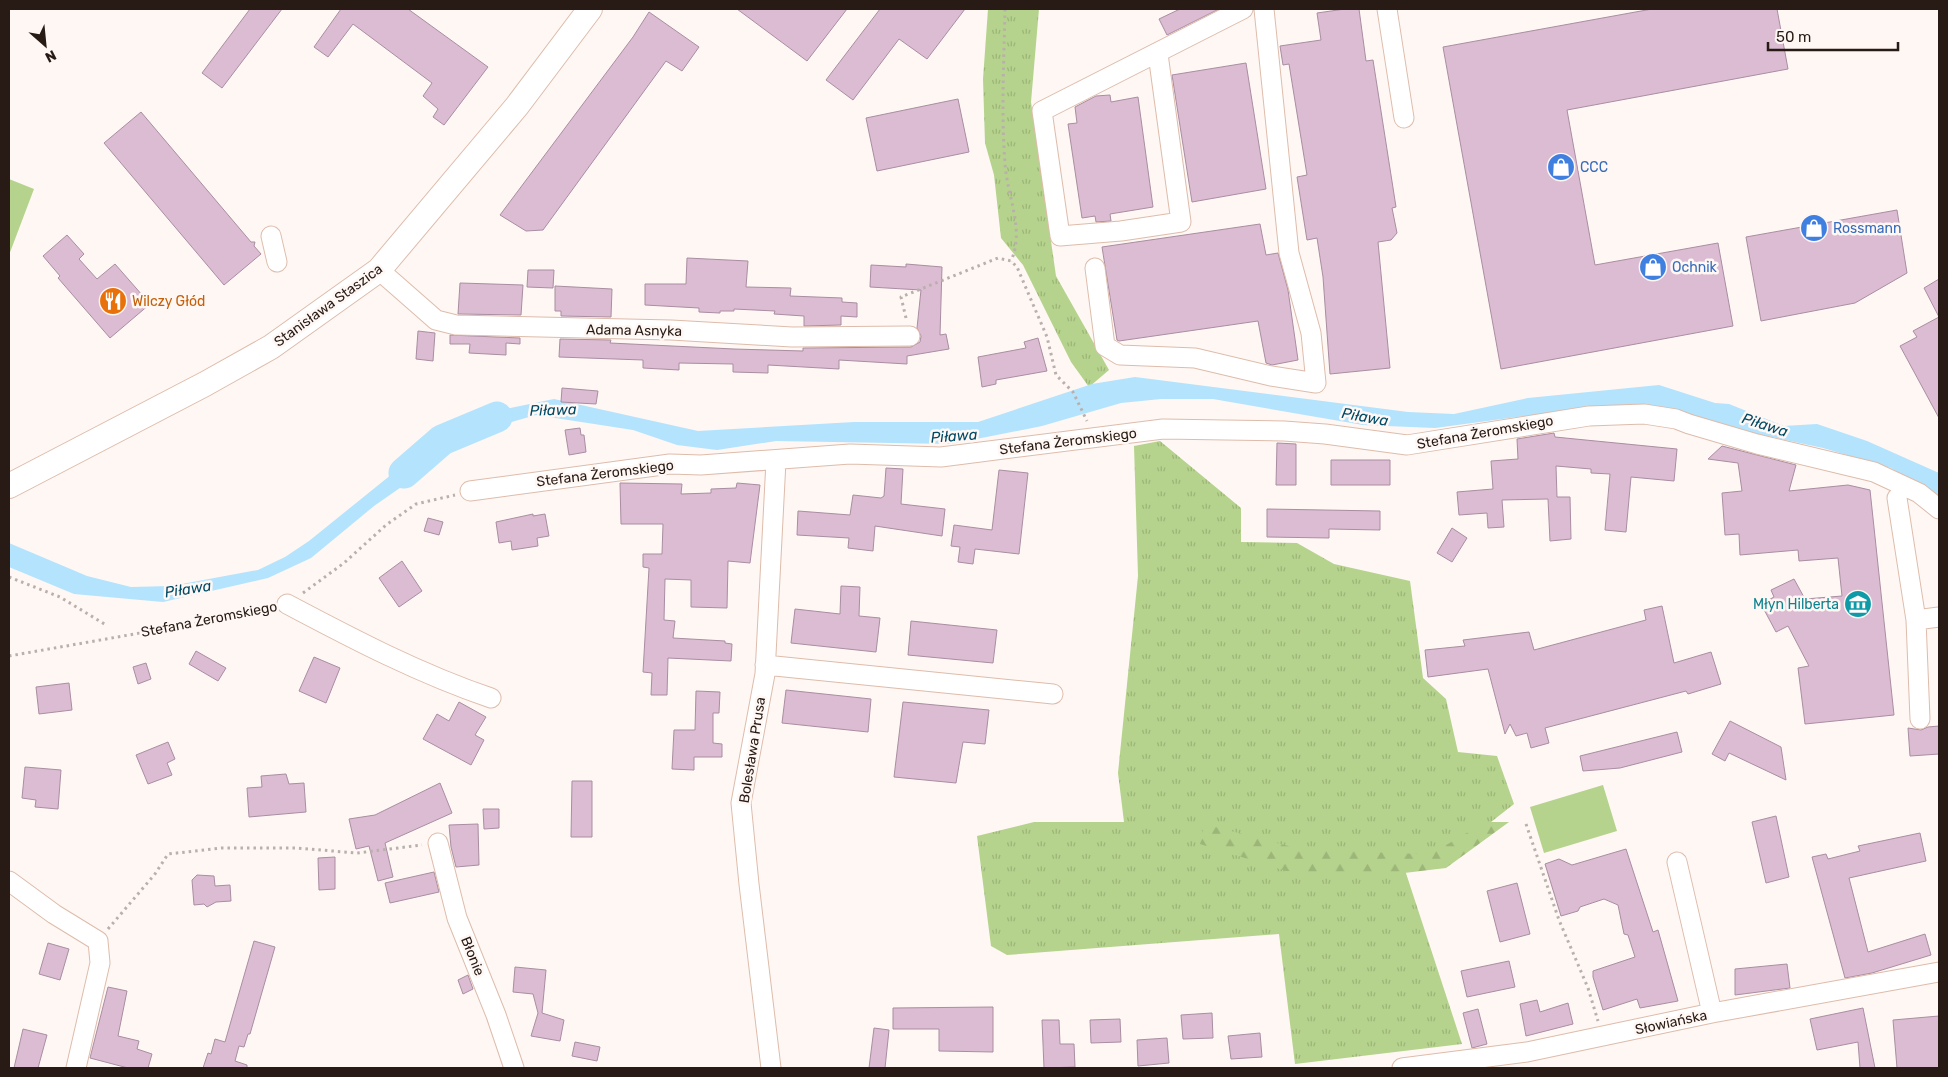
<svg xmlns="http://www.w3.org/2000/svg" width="1948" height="1077" font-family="Rubik,sans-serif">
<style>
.grass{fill:url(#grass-tufts)}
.forest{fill:url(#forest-firs)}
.park{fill:#b5d38c}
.water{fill:#b3e3fd}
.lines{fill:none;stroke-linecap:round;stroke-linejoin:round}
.river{stroke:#b3e3fd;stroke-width:31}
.building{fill:#dbbcd2;stroke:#aa8da1}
.minor-casing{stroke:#debcab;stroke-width:21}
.major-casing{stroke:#debcab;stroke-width:26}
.path{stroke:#b9b0ac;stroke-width:3;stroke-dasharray:2.5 4;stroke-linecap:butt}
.minor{stroke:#fff;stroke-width:19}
.major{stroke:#fff;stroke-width:24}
.labels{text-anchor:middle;stroke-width:5;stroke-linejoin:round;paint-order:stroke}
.shop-label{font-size:14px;fill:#366cbe;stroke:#fef7f4;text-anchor:start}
.food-label{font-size:14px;fill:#c56008;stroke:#fef7f4;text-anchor:start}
.street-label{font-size:14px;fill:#281b15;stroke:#fef7f4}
.culture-label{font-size:14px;fill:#0d838f;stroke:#fef7f4;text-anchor:end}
.water-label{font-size:15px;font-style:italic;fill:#014a66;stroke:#fef7f4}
</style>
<defs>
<pattern id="grass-tufts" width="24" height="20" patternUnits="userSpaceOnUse" patternTransform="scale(1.25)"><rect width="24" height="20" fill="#b5d38c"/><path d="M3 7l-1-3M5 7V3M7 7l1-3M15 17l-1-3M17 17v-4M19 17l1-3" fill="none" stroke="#9cb578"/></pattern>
<pattern id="forest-firs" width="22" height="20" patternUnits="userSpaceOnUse" patternTransform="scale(1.25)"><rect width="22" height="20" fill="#b5d38c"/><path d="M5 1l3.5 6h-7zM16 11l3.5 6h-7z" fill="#9cb578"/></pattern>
</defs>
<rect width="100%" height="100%" fill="#fef7f4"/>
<path class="grass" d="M988,9H1039L1031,102L1056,276L1109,370L1089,387L1071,362L1023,265L1001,238L994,175L985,143L983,79Z
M1160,441L1241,508V542L1297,543L1334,564L1410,581L1423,678L1446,699L1458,752L1497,756L1514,804L1454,851L1402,861L1462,1044L1295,1064L1279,934L1007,955L991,946L977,836L1034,822H1124L1118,773L1138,576L1134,446Z"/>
<path class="forest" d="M1485,822H1509L1446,868L1379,876L1286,871L1200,844L1204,824L1300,849L1418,854L1448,844Z"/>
<path class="park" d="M9,179L34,189L9,255Z
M1603,785L1617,831L1544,853L1530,807Z"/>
<path class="water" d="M1135,377L1408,412L1454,414L1528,398L1659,385L1715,403L1729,404L1784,426L1817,424L1867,441L1939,473V498L1891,468L1823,448L1748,432L1570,410L1435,428L1363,425L1213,399H1161L1121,403L1042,426L951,444L776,441L717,450L677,445L633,430L536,415L483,430L374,506L311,558L268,578L163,602L74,594L9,567V543L87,576L131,587L171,586L258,570L285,557L309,541L397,470L491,412L554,399L698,431L854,422H978L1092,384Z"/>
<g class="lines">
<path class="river" d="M404,473L442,440L497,417"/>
</g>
<path class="building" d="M250,9H282L222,88L202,73Z
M341,9H408L488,67L444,125L433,117L438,109L423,96L432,83L353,24L328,57L314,47Z
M737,9H847L807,61Z
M880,9H965L927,59L899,39L853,100L826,80Z
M1180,9H1219L1167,35L1159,19Z
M1345,9H1359L1366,61L1373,60L1396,207L1392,208L1397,233L1391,240L1378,242L1390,368L1330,374L1323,277L1317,238L1307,240L1297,177L1307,175L1289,64L1283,65L1280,46L1321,40L1317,13Z
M1652,9H1777L1788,69L1567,110L1595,265L1718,243L1733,326L1501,369L1443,47Z
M649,12L699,47L682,71L666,61L543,230L526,231L500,215L633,37Z
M1246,63L1266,189L1192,202L1172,75Z
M1110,95L1111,102L1138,97L1153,207L1110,214L1111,221L1096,222L1095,216L1082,218L1068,124L1077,123L1075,107L1096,96Z
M958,99L969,152L877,171L866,118Z
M141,112L251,242H255L254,246L261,254L224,285L104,143Z
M1897,210L1907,273L1855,303L1761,321L1746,237Z
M1260,224L1266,255L1278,253L1288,290L1298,360L1272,365L1266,363L1258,321L1119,341L1117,340L1102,247Z
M67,235L84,254L79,259L97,279L115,264L150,304L110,338L58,278L60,276L43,256Z
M687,258L748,261L746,287L791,288L790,296L842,298V302L857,303V317L841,316V325L804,326V316L774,314L775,311L734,309V311H720V313L699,312V308L645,305V284H686Z
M906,264L942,267L940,335L946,334L949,349L907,356V364L839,360V369L768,365V373L733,372V364L679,363V370L643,368V360L559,357L560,339L611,340L610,343L734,349L803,351V348L911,347L920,342L921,336L917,328L921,290L870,287L871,265L906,267Z
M528,270H554L553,288L527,287Z
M1939,279V418L1900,346L1917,337L1913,331L1939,317L1924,288Z
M460,283L523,285L521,315L458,314Z
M555,286L612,289L611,317L561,316V311H555Z
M418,331L435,333L433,361L416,359Z
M450,335L520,338V344L506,343V355L469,353L470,344H450Z
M1038,338L1047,371L996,380V384L982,387L978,357L1026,348L1024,342Z
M562,388L598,391L596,404L561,402Z
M580,428L581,435H584L586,452L569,455L565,430Z
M1554,433L1555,437L1677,449L1674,481L1631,477L1626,532L1605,530L1610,474L1591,473V469L1556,466L1557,497H1570L1571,539L1550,541L1548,499L1502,500L1504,527L1488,528L1487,513L1459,515L1457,492L1493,489L1491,461L1518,459L1517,439Z
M1277,443L1296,444V485H1276Z
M1722,446L1796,465L1789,491L1848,485L1870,490L1894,715L1805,724L1798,668L1809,666L1788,626L1776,632L1761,604L1774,597L1771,590L1794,579L1805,599L1842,596L1838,558L1799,561L1798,550L1740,555L1739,534L1725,535L1722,493L1742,491L1738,463L1708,459Z
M1331,460H1390V485H1331Z
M886,468L903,469L901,504L945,509L942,536L875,526L873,551L848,548L849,538L797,535L798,511L850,515L853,495L881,498L884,496Z
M999,470L1028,473L1019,554L975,549L973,564L958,562L960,547L951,546L954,525L992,530Z
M620,483L682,484L681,494L711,493V489L736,488L737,483L760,485L750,563L728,561L727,608L691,607V580L665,579L664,620L675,621L673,638L725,641V643L732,644L731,661L668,658L667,695H651L652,673L643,672L649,568L643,567V554H662L663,524H621Z
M1267,509L1380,511V530L1329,529V538L1267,537Z
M533,514V516L545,514L549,536L537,538L538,546L512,550L511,541L499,543L496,522Z
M428,518L443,522L439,535L424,531Z
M1452,528L1467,538L1452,562L1437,553Z
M402,561L422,591L399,607L379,578Z
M841,586L860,587L859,616L880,618L876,652L791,643L795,609L840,614Z
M1662,606L1674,663L1711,652L1721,684L1688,694L1686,691L1545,728L1549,743L1531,748L1527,733L1516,736L1510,724L1505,734L1488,669L1428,677L1425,650L1465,646L1463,640L1529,632L1534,650L1646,620L1644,610Z
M911,621L997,630L993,663L908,655Z
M196,651L226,668L218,681L189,664Z
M314,657L340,668L326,703L299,691Z
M146,663L151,679L138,684L133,667Z
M69,683L72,710L39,714L36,687Z
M786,690L871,699L868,732L782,723Z
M696,691L720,692L719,713H713V743L722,744V757H694V770L672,769L674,730H695Z
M459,702L486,717L475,735L484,740L471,765L423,739L437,714L449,721Z
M903,702L989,710L985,744L963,742L956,783L894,777Z
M1730,721L1781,747L1786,780L1729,753L1725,761L1712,754Z
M1939,726V754L1910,756L1908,728L1921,730L1928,727Z
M1677,732L1682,752L1620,768L1583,771L1580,756Z
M168,742L175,759L167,763L172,775L148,784L136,755Z
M25,767L61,770L58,809L35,807L36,800L22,798Z
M286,774L289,784L304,783L306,812L249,817L247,788L262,787L261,776Z
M572,781H592V837H571Z
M440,783L452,813L385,843L393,877L378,881L369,846L356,849L349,819L375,815Z
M483,809H499V828L484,829Z
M1776,816L1789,877L1766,883L1752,822Z
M478,824L479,865L456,867L451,847L449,825Z
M1920,833L1926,861L1849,878L1868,952L1925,934L1931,955L1872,973L1845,978L1812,857L1826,854L1828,859L1860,851L1858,846Z
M1626,849L1653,932L1658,930L1678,1001L1640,1008L1637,999L1603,1010L1593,977V971L1635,957L1628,935L1624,934L1618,905L1604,899L1580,907L1578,911L1561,916L1545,864L1559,859L1572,865Z
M335,857V889L319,890L318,858Z
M434,872L439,892L390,903L385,883Z
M197,875L214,876L215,886L230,885L231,901L216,902L207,907L204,904L194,905L192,880Z
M1517,883L1530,934L1500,942L1487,891Z
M254,941L275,947L250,1034H248L244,1047L239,1046L235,1061L247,1065V1068H203L208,1053L211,1054L215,1039L225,1042Z
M48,943L69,949L60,980L39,974Z
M1509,961L1515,987L1467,997L1461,971Z
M1787,964L1790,988L1735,995V969Z
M515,967L546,970L542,1013L564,1020L560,1041L531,1036L538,1013L533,994L513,992Z
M468,975L473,989L463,994L458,980Z
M108,987L127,991L118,1036L139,1041L137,1049L152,1054L148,1068H128L90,1058Z
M1537,1000L1540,1012L1568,1003L1573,1024L1526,1036L1520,1004Z
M993,1007V1052L939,1051V1029H893V1008Z
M1863,1008L1875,1068H1860L1858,1042L1817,1050L1810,1019Z
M1478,1009L1487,1044L1472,1048L1463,1013Z
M1212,1013L1213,1038L1183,1039L1181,1015Z
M1939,1016V1068H1897L1893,1020Z
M1120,1019L1121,1042L1091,1043L1090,1020Z
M1042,1020H1059L1060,1044H1074L1075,1067L1044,1068Z
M874,1028L889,1030L885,1068H869Z
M23,1029L47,1035L38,1068H14Z
M1260,1033L1262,1057L1231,1059L1228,1036Z
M1167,1038L1169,1063L1138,1066L1137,1040Z
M575,1042L600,1047L597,1061L572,1056Z"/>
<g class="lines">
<g class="minor-casing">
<path id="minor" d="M1387,9L1404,118
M1158,54L1181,222L1121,231L1060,236L1042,111L1243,9
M271,236L277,262
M1095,268L1105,346L1120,355L1195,358L1271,376L1316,383L1311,333L1289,253L1264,9
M379,270L436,320L456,325L671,330L792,337L910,336
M470,491L670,464L701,465L850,454L941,457L1163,429L1284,431L1325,434L1407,445L1589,416L1644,414L1676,419L1689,424L1757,444L1874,472L1919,493L1939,509
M1897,498L1916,620
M287,604C353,639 420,674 491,698
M765,665L1053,694
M1920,719L1916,620L1939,617
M438,843L457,918L496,1015L514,1068
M1677,862L1712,1013
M9,881L54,914L98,941L100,963L76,1068
M771,1068L749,884L741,803L765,674L776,461
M1402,1068L1527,1052L1712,1013L1939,972"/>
</g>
<g class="major-casing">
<path id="major" d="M9,486L205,384L271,347L379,270L517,106L590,9"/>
</g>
<path class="path" d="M1005,9C1004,60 1001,112 1005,163C1007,197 1025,229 1011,261
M906,318L901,297L998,258L1011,261L1017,267L1047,337L1056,375L1073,392L1087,421
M9,577L60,597L106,625
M303,593L344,563L386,525L416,504L455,495
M9,656L203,622L271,607
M1526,824L1559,920L1588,988L1598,1021
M108,929L155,874L168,854L222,848H296L357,853L422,845"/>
<use href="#minor" class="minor"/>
<use href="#major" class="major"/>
</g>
<defs>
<g id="shop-disc" transform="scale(1.4375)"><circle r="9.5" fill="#3f7fe0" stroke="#fef7f4"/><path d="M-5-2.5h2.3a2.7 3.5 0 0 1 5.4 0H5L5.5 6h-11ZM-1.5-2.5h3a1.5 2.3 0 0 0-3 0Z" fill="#fff"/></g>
<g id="restaurant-disc" transform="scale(1.4375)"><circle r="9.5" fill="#e8710a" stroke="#fef7f4"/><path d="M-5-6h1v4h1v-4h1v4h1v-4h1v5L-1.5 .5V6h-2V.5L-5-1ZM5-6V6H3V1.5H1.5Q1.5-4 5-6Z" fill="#fff"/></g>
<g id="museum-disc" transform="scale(1.4375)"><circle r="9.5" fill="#0f9aa8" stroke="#fef7f4"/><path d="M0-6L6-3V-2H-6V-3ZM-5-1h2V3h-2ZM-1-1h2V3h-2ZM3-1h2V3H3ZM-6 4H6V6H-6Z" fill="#fff"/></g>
</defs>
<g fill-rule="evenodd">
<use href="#shop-disc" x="1561" y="167"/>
<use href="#shop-disc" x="1814" y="228"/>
<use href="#shop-disc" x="1653" y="267"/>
<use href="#restaurant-disc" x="113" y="301"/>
<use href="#museum-disc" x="1858" y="604"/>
</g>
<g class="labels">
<g class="shop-label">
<text x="1580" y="172">CCC</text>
<text x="1833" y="233">Rossmann</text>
<text x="1672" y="272">Ochnik</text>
</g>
<g class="food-label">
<text x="132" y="306">Wilczy Głód</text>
</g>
<g class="street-label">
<text transform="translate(328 305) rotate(-36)" y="5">Stanisława Staszica</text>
<text transform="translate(634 330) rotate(1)" y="5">Adama Asnyka</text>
<text transform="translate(1485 432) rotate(-10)" y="5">Stefana Żeromskiego</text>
<text transform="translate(1068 441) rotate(-7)" y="5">Stefana Żeromskiego</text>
<text transform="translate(605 473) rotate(-7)" y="5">Stefana Żeromskiego</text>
<text transform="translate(209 619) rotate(-11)" y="5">Stefana Żeromskiego</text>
<text transform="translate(752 750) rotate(-81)" y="5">Bolesława Prusa</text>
<text transform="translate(473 956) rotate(68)" y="5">Błonie</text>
<text transform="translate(1671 1022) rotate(-12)" y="5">Słowiańska</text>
</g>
<g class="culture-label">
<text x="1839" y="609">Młyn Hilberta</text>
</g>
<g class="water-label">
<text transform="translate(553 410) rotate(-2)" y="5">Piława</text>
<text transform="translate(1365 417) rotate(10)" y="5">Piława</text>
<text transform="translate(1765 425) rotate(18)" y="5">Piława</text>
<text transform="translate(954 436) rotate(-4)" y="5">Piława</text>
<text transform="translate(188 589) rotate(-9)" y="5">Piława</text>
</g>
</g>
<rect width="1948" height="1077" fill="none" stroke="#281b15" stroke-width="20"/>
<g transform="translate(45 45) rotate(153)" stroke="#fef7f4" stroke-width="4" paint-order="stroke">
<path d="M0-4L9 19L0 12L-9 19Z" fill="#281b15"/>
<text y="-8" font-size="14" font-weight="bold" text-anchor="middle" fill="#281b15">N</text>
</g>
<path d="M1768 42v8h130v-8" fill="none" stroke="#281b15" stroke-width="2.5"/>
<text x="1776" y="42" font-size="15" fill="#281b15" stroke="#fef7f4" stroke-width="4" paint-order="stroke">50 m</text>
</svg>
